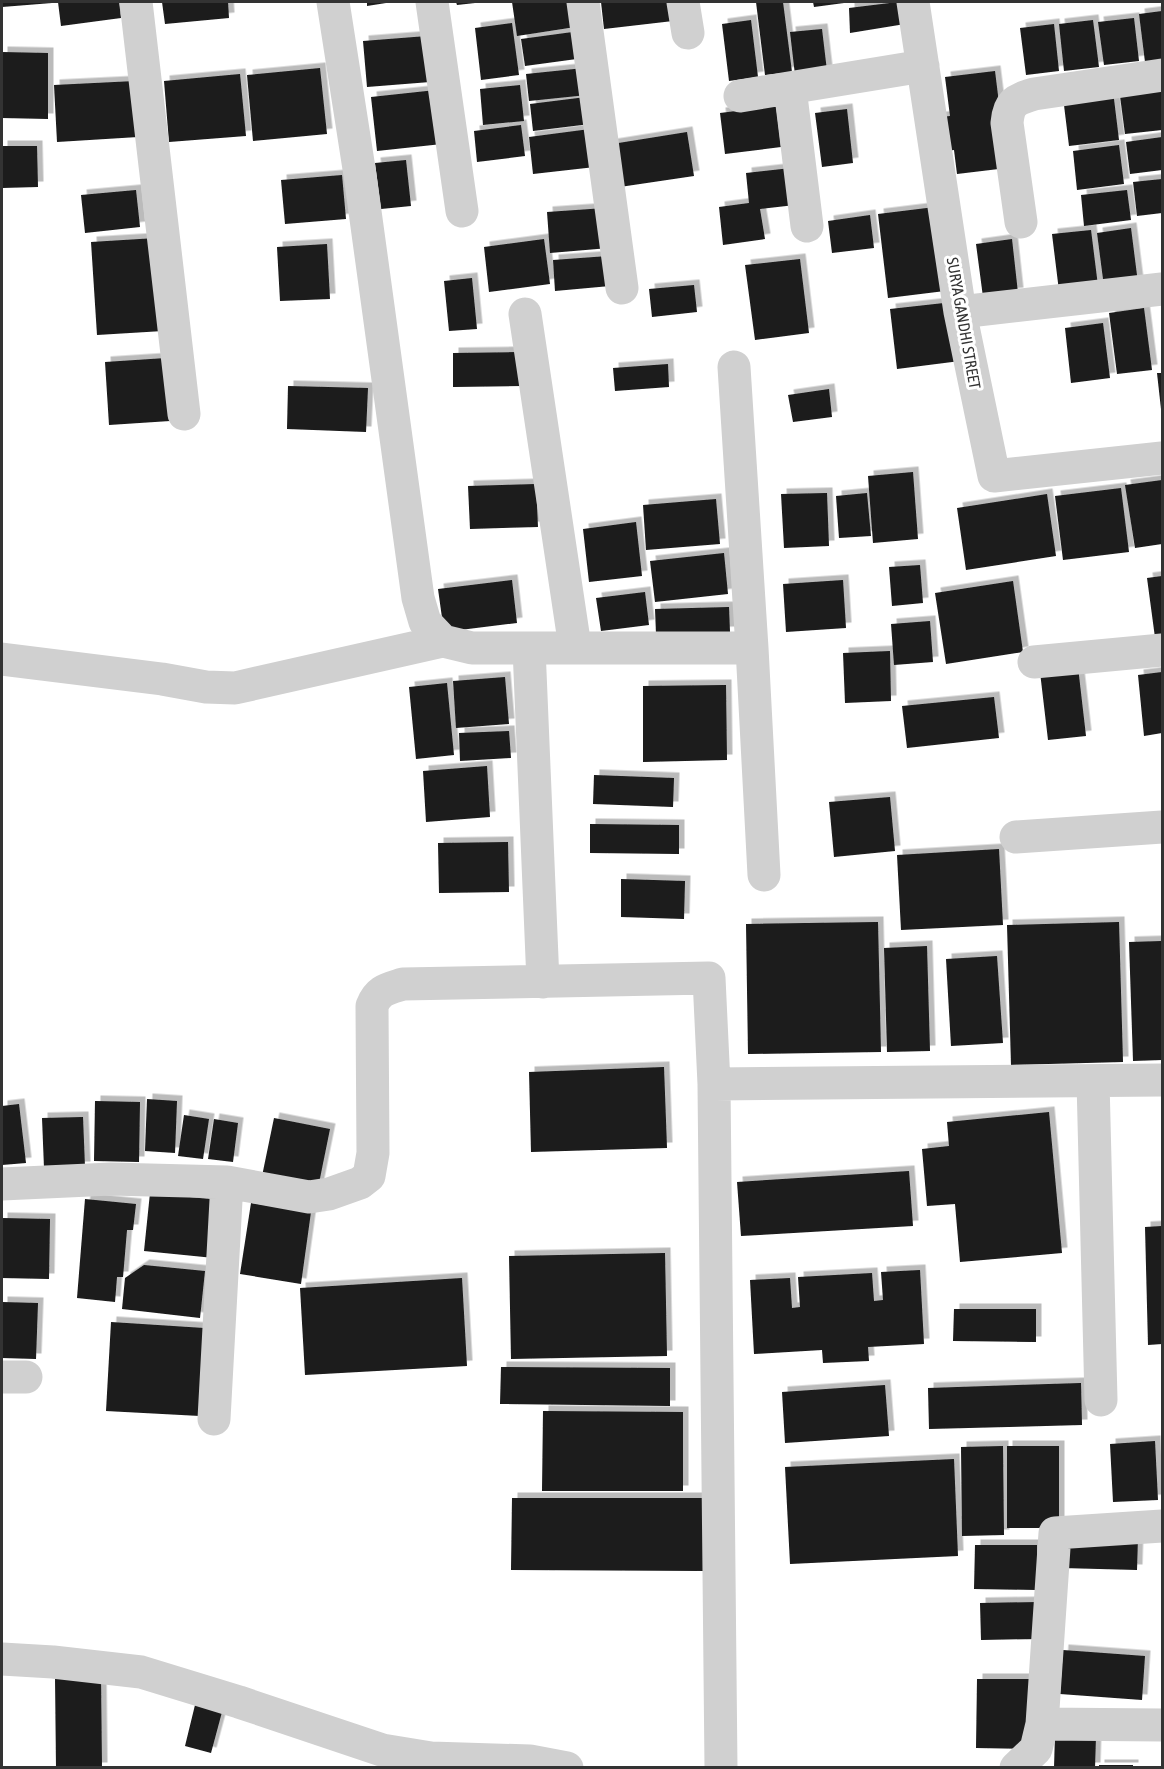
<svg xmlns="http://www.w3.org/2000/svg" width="1164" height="1769" font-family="'Asap Condensed',sans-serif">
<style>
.building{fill:#1a1a1a;filter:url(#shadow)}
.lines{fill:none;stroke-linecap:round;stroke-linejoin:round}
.minor{stroke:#d0d0d0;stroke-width:33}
.labels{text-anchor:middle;stroke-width:6;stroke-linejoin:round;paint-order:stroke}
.street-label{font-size:16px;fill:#333;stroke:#fff}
</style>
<defs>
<filter id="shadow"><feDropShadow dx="5.5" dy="-5.5" stdDeviation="0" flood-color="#0004"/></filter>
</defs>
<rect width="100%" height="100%" fill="#fff"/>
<path class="building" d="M2,2H52V3L2,7Z
M58,2H119L121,18L61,26Z
M162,2H228L229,18L165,24Z
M367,2H386V3L367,6Z
M456,2H475V3L457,5Z
M512,2H578L582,26L517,36Z
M601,2H670L673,21L604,29Z
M756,2H783L792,72L765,75Z
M813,2H844V3L814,7Z
M898,2L905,24L850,33L849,8Z
M1162,11V60L1145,62L1139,14Z
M1134,18L1139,61L1104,65L1098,22Z
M751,20L758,77L729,81L722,24Z
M1093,20L1099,67L1064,71L1059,24Z
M512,23L519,75L481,80L475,28Z
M1054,24L1059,71L1026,75L1020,28Z
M822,29L827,71L795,75L790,32Z
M580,31L584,58L525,66L521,39Z
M427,36L430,82L367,87L363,41Z
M2,52L48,53V119L2,118Z
M320,68L327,134L253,141L247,75Z
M584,68L587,95L529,101L526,74Z
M995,71L1007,168L957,174L954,150L937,152L933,118L950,116L945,77Z
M240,74L246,136L169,142L164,81Z
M135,81L138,137L57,142L54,85Z
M520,85L524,121L483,125L480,89Z
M436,90L442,144L377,151L371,97Z
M1162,90V130L1125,134L1120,96Z
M1113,91L1119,140L1069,146L1063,97Z
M586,97L590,124L533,131L530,104Z
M776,106L781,147L725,154L720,113Z
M847,109L853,163L822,167L815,113Z
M521,125L525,156L477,162L474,131Z
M590,129L595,167L533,174L529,137Z
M687,132L694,176L613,188L606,145Z
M1162,137V170L1130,174L1126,142Z
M1119,145L1124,184L1077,190L1073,151Z
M2,146H37L38,187L2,188Z
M406,160L411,206L381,209L375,163Z
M791,168L795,205L760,209L765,239L723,245L719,207L749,203L746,173Z
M342,175L346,219L285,224L281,180Z
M1162,179V213L1137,216L1133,182Z
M136,190L140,227L85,233L81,195Z
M1127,190L1131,220L1084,226L1081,195Z
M943,206L953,290L888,298L878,214Z
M605,208L609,248L550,253L547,212Z
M870,215L874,248L832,253L828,221Z
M1131,228L1138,283L1104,287L1097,233Z
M1091,230L1098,286L1059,291L1052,234Z
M156,238L163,331L97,335L91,242Z
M544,239L550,284L489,292L484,247Z
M1012,239L1018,293L983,297L976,244Z
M327,244L330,299L280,301L277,247Z
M608,256L610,286L555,291L553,260Z
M800,259L809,333L755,340L745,265Z
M472,278L477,329L449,331L444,281Z
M694,285L697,312L652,317L649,289Z
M953,302L960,361L897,369L890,309Z
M1144,308L1152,370L1117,374L1109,313Z
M1103,323L1110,378L1071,383L1065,328Z
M522,352L523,386L453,387V353Z
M166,358L170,421L109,425L105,362Z
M668,364L669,387L615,391L613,368Z
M1157,373H1162V409H1161Z
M288,386L368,388L366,432L287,429Z
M829,389L832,417L793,422L788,395Z
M913,472L918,539L873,543L868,476Z
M1162,480V544L1135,548L1125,485Z
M536,484L538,527L470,529L468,486Z
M1121,488L1129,552L1063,560L1055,496Z
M827,493L829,546L784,548L781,494Z
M867,493L871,536L839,538L836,496Z
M1047,494L1056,556L966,570L957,508Z
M716,499L720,544L646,550L643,505Z
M636,522L642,576L589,582L583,529Z
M724,553L728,594L655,602L650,561Z
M920,565L923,603L892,606L889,567Z
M1162,576V644L1156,645L1147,578Z
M512,580L517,623L444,632L438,589Z
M843,580L846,628L786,632L783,584Z
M1013,581L1023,652L946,664L935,593Z
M645,592L649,625L601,631L596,598Z
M729,607L730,632L656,634L655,609Z
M930,621L933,662L894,665L891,624Z
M890,651L891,701L845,703L843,653Z
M1078,667L1086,736L1048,740L1040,672Z
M1162,672V733L1144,736L1138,675Z
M505,677L509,724L456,728L453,681Z
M447,683L454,755L416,759L409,687Z
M726,685L727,760L643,762V686Z
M994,697L999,738L907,748L902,706Z
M509,731L511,758L460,761L459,733Z
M487,766L490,817L426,822L423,771Z
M594,775L674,778L673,807L593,804Z
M890,797L895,851L834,857L829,802Z
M590,824L679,825V854L590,853Z
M508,842L509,892L439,893L438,843Z
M999,849L1003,925L901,930L897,855Z
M621,879L685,881L684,919L621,917Z
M878,922L881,1052L748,1054L746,924Z
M1119,922L1123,1062L1011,1065L1007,925Z
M1162,941V1060L1133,1061L1129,942Z
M927,946L930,1051L887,1052L884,948Z
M997,956L1003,1043L951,1046L946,959Z
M664,1067L667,1148L531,1152L529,1072Z
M147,1099L177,1101L175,1153L145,1151Z
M95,1101L140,1102L139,1162L94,1161Z
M19,1104L26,1163L2,1165V1106Z
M1049,1112L1062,1253L960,1262L955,1204L927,1206L922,1149L949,1146L947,1122Z
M184,1115L209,1119L203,1159L178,1156Z
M83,1117L85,1167L44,1168L42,1118Z
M274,1118L330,1129L317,1193L261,1181Z
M214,1119L238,1123L233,1162L208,1159Z
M909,1171L913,1226L741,1236L737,1182Z
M150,1193L219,1200L214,1258L144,1251Z
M85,1199L136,1204L133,1230H127L123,1277H117L115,1302L77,1298Z
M251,1203L311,1212L301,1284L240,1274Z
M2,1218L50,1219L49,1279L2,1278Z
M1162,1226V1344L1148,1345L1145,1227Z
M665,1253L667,1356L511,1359L509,1256Z
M144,1265L205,1271L200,1318L122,1309L125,1278Z
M920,1270L924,1344L868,1347L869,1361L823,1363L822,1350L754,1354L750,1280L790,1278L792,1308L800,1307L798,1277L872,1273L874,1301L883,1300L881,1272Z
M462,1278L467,1366L305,1375L300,1288Z
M2,1302L38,1303L36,1359L2,1358Z
M954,1309H1036V1342L953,1341Z
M111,1322L204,1328L200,1416L106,1411Z
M501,1367L670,1368V1406L500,1404Z
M1081,1383L1082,1425L929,1429L928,1388Z
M885,1385L889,1436L785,1443L782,1392Z
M543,1411L683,1412V1491H542Z
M1155,1441L1158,1500L1113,1502L1110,1444Z
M1003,1446L1004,1535L962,1536L961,1447Z
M1007,1446H1059V1528H1007Z
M954,1459L958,1556L790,1564L785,1467Z
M512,1498H705V1571L511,1570Z
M1063,1535L1138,1537L1137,1570L1062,1568Z
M975,1545H1037V1590L974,1589Z
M1040,1602V1639L981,1640L980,1603Z
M1063,1650L1145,1656L1142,1700L1060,1694Z
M55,1677H101L102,1768H56Z
M977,1679H1032V1749L976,1748Z
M195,1705L222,1712L211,1753L185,1746Z
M1055,1734L1096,1736L1095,1768H1054Z
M1099,1765H1133V1768H1099Z"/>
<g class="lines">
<path class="minor" d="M136,2L184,414
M333,2L360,175L418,598L425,622L443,641L472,648H752
M432,2L462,211
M583,2L622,288
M683,2L688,33
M913,2L960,312L994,476L1162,458
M790,88L807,226
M740,96L923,66
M1021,222L1007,123C1009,102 1015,100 1034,94L1162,75
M960,312L1162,289
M525,314L575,647
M734,367L752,648L764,875
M529,648L543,982
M2,659L162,679L206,687L235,688L443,641
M1034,662L1162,650
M1016,837L1162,827
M1093,1081L1101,1400
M714,1084L1162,1080
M227,1182L309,1197L329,1194L360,1183L369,1176L373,1153L372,1006C378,990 387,989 403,984L709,978L714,1084L721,1768
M2,1184L111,1179L227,1182L214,1419
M2,1377H26
M1162,1526L1055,1533L1042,1724L1162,1725
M2,1659L53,1662L141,1672L239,1702L382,1750L431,1758L530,1761L567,1768
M1016,1768L1036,1749L1042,1724"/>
</g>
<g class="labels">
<g class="street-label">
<text transform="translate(964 323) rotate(80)" y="6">SURYA GANDHI STREET</text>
</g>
</g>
<rect width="1164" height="1769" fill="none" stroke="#333333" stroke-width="6"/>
</svg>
